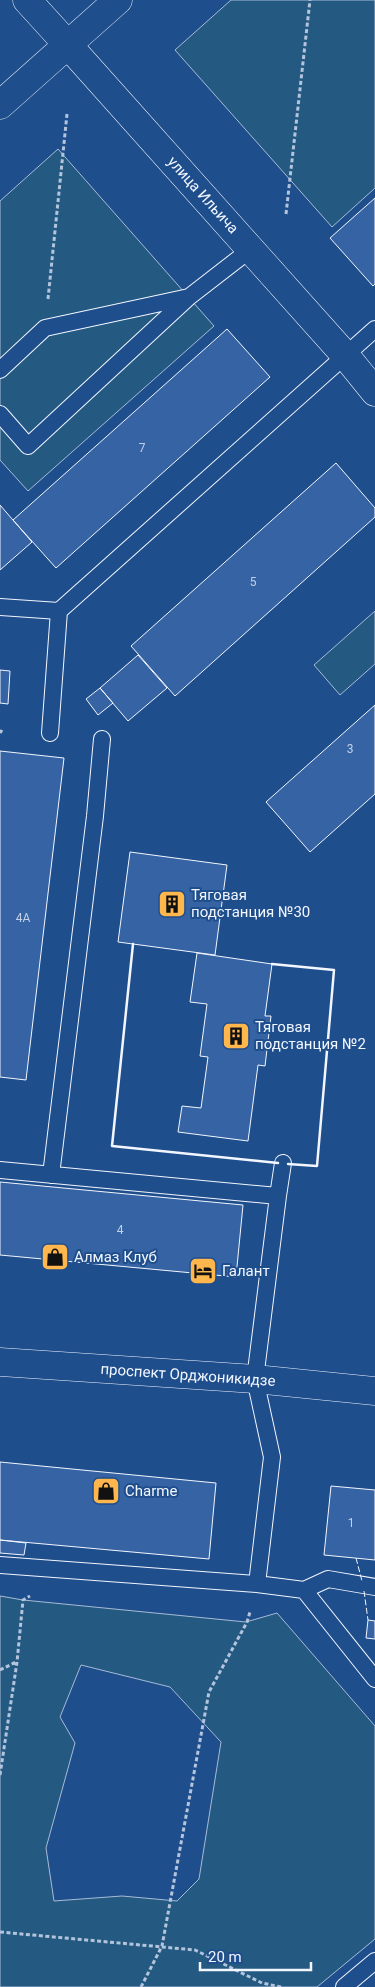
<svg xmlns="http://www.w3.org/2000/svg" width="375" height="1987" font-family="Roboto,sans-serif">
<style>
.green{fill:#245a82;stroke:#a8bbd7;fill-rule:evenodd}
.building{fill:#3563a3;stroke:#f2f6ff}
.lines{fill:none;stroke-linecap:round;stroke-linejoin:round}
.service-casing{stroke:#f2f6ff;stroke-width:18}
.minor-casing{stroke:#f2f6ff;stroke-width:29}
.tertiary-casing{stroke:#f2f6ff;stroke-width:29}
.path{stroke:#b3c4dc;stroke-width:3;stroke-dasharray:4 2.5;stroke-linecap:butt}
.service{stroke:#1f4e8c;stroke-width:16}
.minor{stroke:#1f4e8c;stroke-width:28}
.tertiary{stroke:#1f4e8c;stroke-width:28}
.fence{stroke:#f2f6ff;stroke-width:1;stroke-dasharray:6 2.5;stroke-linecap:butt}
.wall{stroke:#f2f6ff;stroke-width:2.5}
.labels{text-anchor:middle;stroke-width:4;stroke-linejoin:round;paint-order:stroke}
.number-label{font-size:12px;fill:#c3d1e8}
.street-label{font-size:15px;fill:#f2f6ff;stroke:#1f4e8c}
.poi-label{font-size:15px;fill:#f2f6ff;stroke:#1f4e8c;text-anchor:start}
</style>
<rect width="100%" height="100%" fill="#1f4e8c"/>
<path class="green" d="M231,0H375V188L332,227L175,50Z
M58,149L214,326L28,491L0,460V201Z
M375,611V664L340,695L314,665Z
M0,1596L23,1600L246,1622L277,1613L375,1726V1939L317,1987H0ZM81,1665L170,1687L221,1742L199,1879L177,1901L122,1896L54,1901L46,1848L75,1743L60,1717Z"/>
<path class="building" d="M375,198V284L373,286L330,238Z
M227,329L270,377L56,568L13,520Z
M336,463L375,508V517L175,696L131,646Z
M0,505L32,542L0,570Z
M138,655L167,688L128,721L100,688Z
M0,670L10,671L8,704L0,703Z
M100,688L113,703L98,715L86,699Z
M375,705V794L310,852L266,802Z
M0,751L64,758L26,1080L0,1077Z
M130,852L227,865L215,955L118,942Z
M197,953L272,964L265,1016H271L265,1066L258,1065L248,1141L178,1132L182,1106L201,1108L208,1057L200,1056L207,1004L190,1002Z
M0,1182L243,1205L236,1277L0,1255Z
M0,1462L216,1483L209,1559L0,1540Z
M331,1486L375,1490V1560L324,1555Z
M0,1540L26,1543L24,1555L0,1553Z
M368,1620L375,1621V1639L366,1638Z"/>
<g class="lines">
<g class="service-casing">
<path id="service" d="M0,370L45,328L189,297
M0,414L28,446L189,297L251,249
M0,607L59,611L50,733
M59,611L375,329
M0,1170L278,1196L255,1379L272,1457L257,1584L0,1565
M51,1175L95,816L102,739
M278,1196L283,1163
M257,1584L304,1590L375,1679
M304,1590L328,1579L375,1587
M344,1987L375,1961"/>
</g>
<g class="minor-casing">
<path id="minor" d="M68,45L345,355L375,392
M0,105L118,0"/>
</g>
<g class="tertiary-casing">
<path id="tertiary" d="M27,0L68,45
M0,1362L255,1379L375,1391"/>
</g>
<path class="path" d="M286,214L310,0
M48,299L67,114
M0,733L2,730
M0,1670L16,1662
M0,1775L17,1662L23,1600L30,1596
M0,1932L195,1950L262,1983L281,1987
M141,1987L162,1946L209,1692L247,1622L250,1612"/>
<use href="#service" class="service"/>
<use href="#minor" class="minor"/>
<use href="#tertiary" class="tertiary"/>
<path class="fence" d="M356,1558L362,1581
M364,1591L368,1620"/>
<path class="wall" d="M133,944L112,1146L278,1163
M272,964L334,970L317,1166L288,1164"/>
</g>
<defs>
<g id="building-square" transform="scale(1.4375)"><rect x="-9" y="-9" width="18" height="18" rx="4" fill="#ffb74d" stroke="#1f4e8c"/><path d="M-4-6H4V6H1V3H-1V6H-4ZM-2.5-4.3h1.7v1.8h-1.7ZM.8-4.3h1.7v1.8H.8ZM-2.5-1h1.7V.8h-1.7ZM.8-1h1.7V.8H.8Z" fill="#111"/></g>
<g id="shop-square" transform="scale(1.4375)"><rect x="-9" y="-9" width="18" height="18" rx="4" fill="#ffb74d" stroke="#1f4e8c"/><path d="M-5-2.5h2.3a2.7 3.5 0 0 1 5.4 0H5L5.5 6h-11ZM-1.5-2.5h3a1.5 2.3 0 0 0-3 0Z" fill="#111"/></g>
<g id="hotel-square" transform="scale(1.4375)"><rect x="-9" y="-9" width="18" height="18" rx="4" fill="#ffb74d" stroke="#1f4e8c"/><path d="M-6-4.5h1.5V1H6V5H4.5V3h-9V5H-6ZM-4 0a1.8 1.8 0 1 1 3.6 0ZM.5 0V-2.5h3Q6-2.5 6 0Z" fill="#111"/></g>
</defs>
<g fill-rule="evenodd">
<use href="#building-square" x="172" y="904"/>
<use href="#building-square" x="236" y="1036"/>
<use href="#shop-square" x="55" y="1257"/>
<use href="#hotel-square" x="203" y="1271"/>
<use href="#shop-square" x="106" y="1491"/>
</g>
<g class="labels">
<g class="number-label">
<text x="142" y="452">7</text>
<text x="253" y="586">5</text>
<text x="350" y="753">3</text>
<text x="23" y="922">4А</text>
<text x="120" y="1234">4</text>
<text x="351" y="1527">1</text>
</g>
<g class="street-label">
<text transform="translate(203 195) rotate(48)" y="5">улица Ильича</text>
<text transform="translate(188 1375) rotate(4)" y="5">проспект Орджоникидзе</text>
</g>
<g class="poi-label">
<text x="191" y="900">Тяговая<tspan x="191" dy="17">подстанция №30</tspan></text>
<text x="255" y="1032">Тяговая<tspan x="255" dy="17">подстанция №2</tspan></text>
<text x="74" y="1262">Алмаз Клуб</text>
<text x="222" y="1276">Галант</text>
<text x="125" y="1496">Charme</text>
</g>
</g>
<path d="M200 1962v8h111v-8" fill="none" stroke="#f2f6ff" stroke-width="2.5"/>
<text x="208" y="1962" font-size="15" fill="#f2f6ff" stroke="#1f4e8c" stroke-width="4" paint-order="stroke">20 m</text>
</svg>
